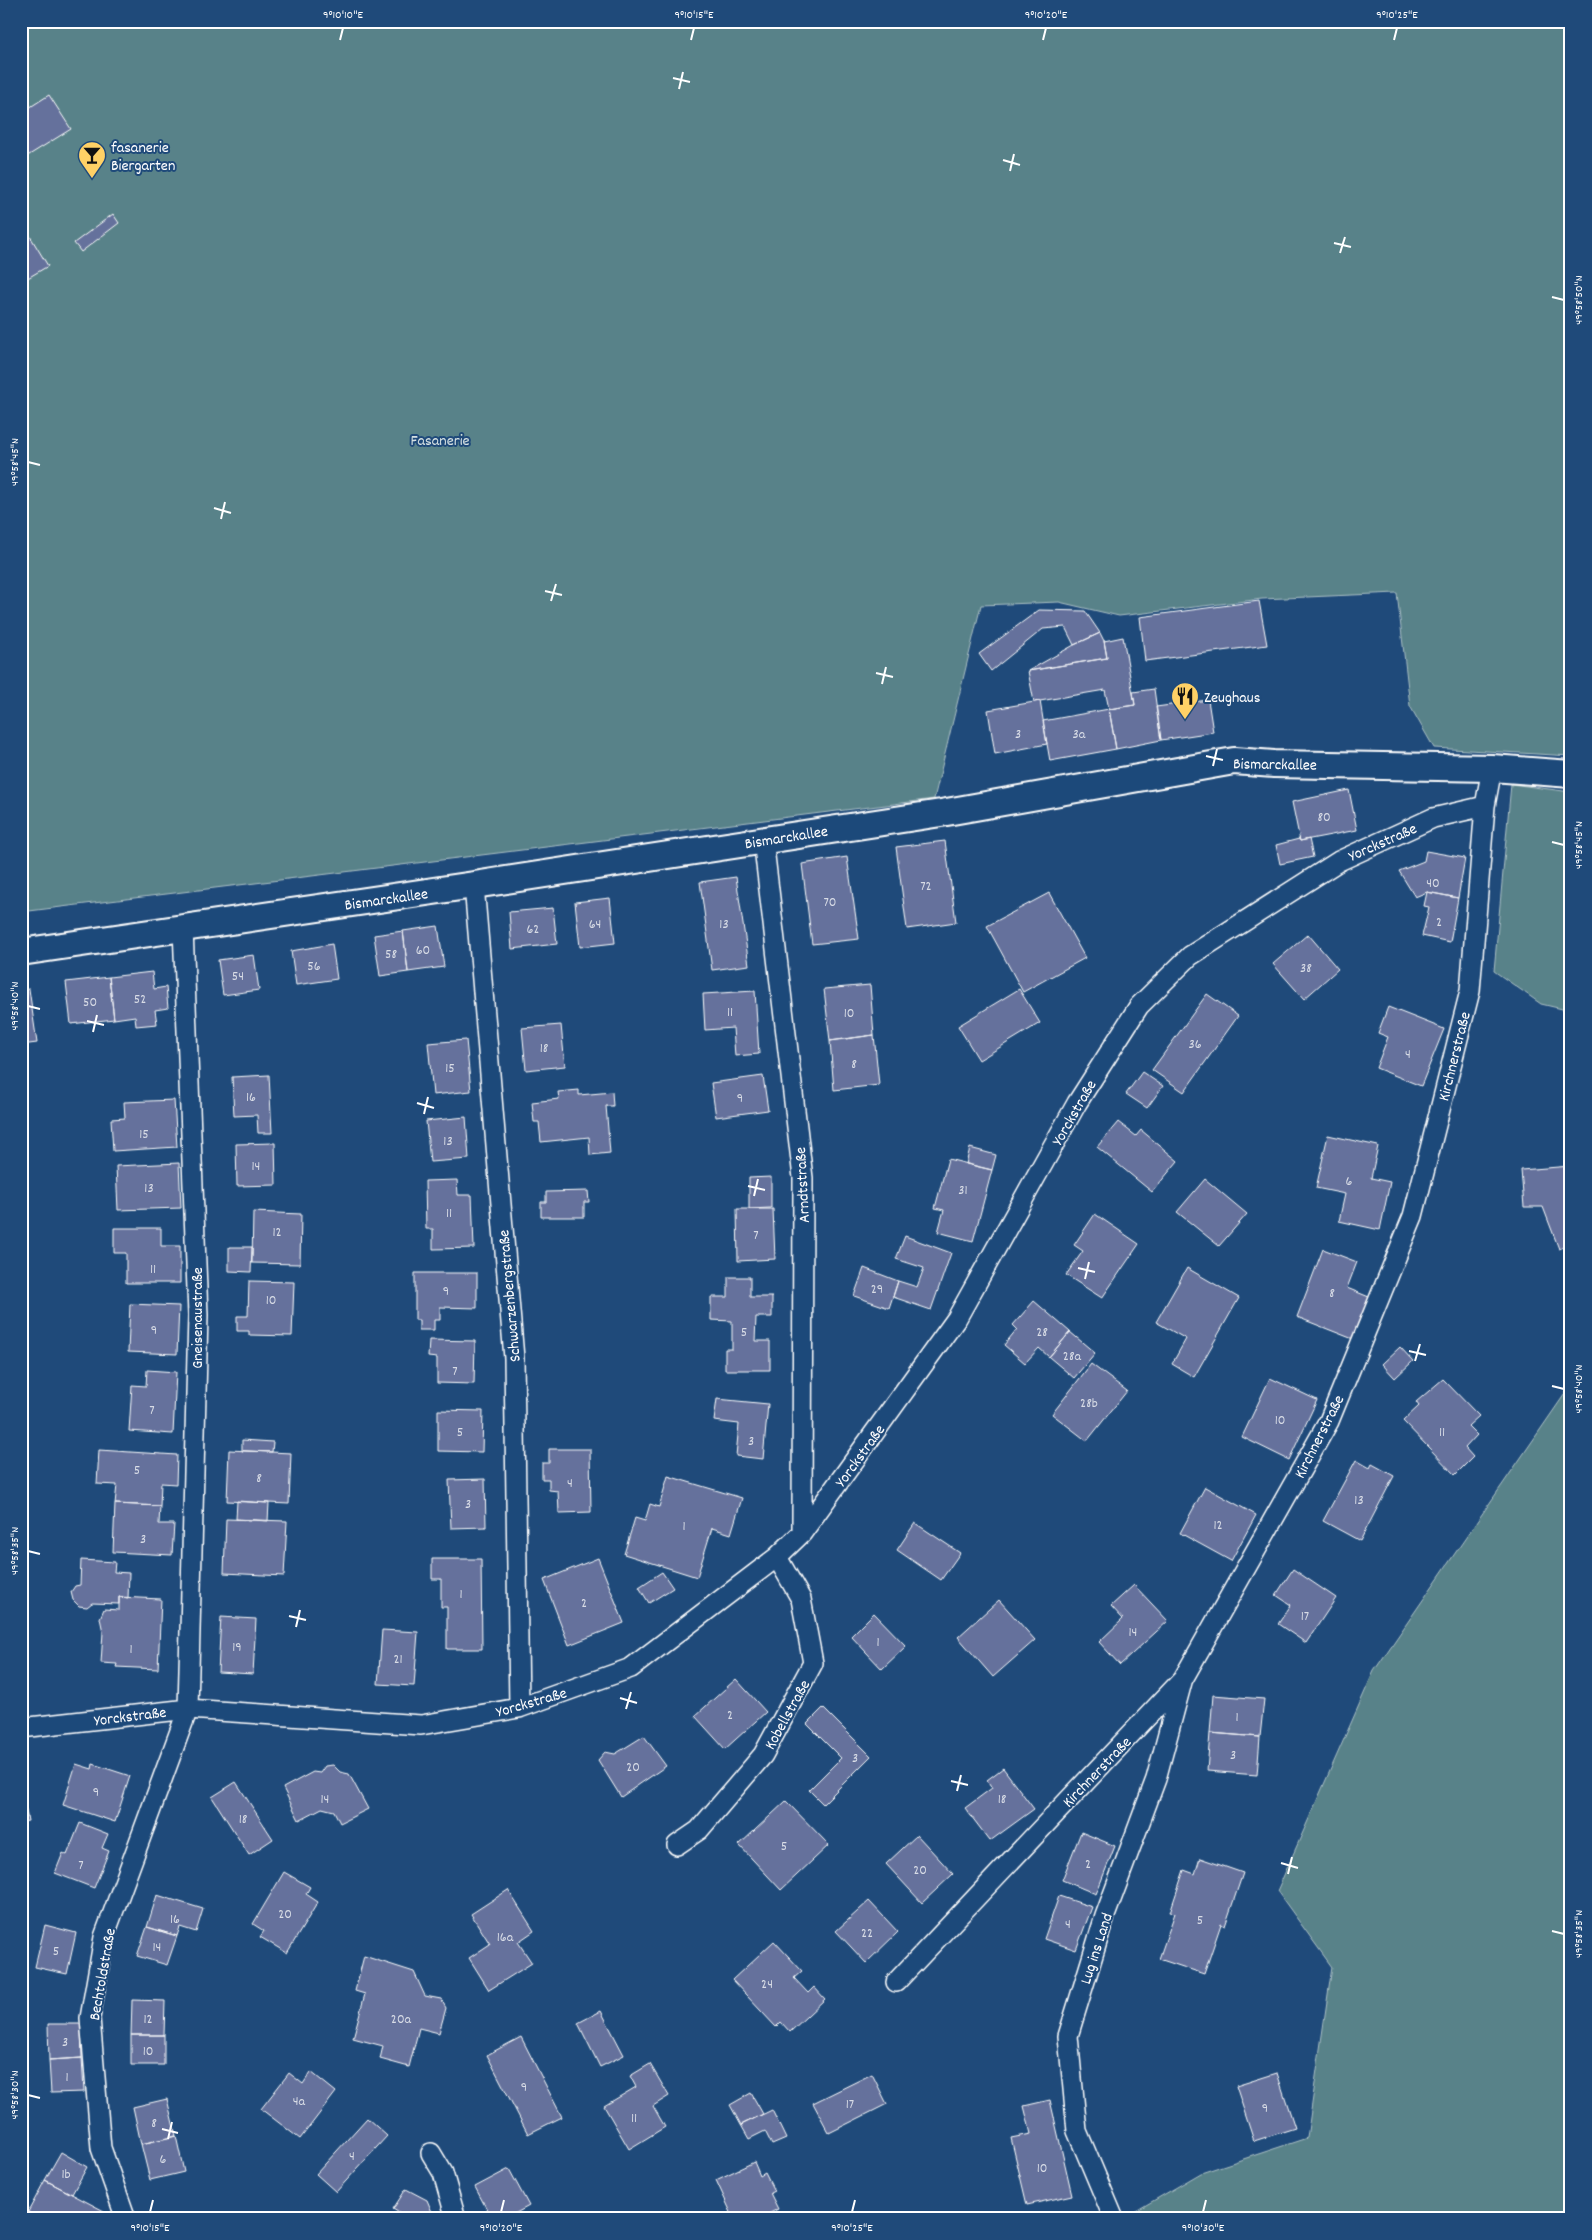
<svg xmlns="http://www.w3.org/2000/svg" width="1592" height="2240" font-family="Dekko,sans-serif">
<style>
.green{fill:#588289;stroke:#acc0c4}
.building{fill:#65719c;stroke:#fff}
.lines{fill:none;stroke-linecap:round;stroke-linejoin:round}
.street-casing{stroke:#fff;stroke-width:22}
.secondary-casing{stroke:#fff;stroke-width:30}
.street{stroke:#1f4a7a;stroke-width:19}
.secondary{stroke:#1f4a7a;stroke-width:26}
.ticks{fill:none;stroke:#fff;stroke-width:2}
.labels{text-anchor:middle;stroke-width:4;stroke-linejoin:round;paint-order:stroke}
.number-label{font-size:14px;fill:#d8dce6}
.poi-label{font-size:16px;fill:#fff;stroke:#1f4a7a;text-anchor:start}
.park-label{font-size:16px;fill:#d5e0e2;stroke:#1f4a7a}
.street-label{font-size:16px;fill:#fff;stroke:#1f4a7a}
.neatline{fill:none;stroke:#fff;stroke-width:2}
.ticks-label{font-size:12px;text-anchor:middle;fill:#fff}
</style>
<rect width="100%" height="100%" fill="#1f4a7a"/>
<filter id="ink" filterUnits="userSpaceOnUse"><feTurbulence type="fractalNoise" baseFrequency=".02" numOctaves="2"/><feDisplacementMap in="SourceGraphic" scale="10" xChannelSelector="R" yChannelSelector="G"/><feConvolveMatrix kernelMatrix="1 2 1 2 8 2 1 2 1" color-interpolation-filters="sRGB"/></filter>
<g filter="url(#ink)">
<path class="green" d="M21,21H1571V756L1434,748L1410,706L1397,593L1262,599L1119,616L1059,602L981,605L934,799L21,912Z
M1511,784L1571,792V1011L1541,1004L1494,971Z
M1571,1385V2219H1143L1134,2212L1201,2173L1307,2138L1332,1967L1277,1891L1374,1671Z"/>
<path class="building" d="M49,95L71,129L21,160V113Z
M113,214L119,223L81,252L74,243Z
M21,221L48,266L21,282Z
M1259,601L1267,645L1145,661L1140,617Z
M1039,610L1085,611L1100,633L1074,645L1065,627L1043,629L991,671L979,654Z
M1100,633L1104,641L1107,658L1028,671L1074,645Z
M1123,637L1135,705L1109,709L1105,690L1034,702L1028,671L1107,658L1104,641Z
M1154,689L1161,740L1116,749L1109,709L1135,705L1133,692Z
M1208,700L1213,732L1161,740L1156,707Z
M1040,701L1047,744L995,754L988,710Z
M1109,709L1116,749L1050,761L1043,721Z
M1349,790L1357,830L1300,841L1292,802Z
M1299,839L1300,841L1309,839L1313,857L1280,864L1276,845Z
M945,841L956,922L907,929L896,847Z
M1426,851L1465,858L1458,898L1427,892L1415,897L1399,871L1424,861Z
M847,857L859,939L812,944L802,864Z
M736,877L749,965L712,970L700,882Z
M1427,892L1458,898L1450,942L1422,936L1429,907L1424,906Z
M1049,893L1085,958L1023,992L987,926Z
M610,898L615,943L580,947L575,902Z
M553,908L557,944L512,949L509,912Z
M438,926L444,967L408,972L403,931Z
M403,931L408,972L380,976L374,935Z
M1308,934L1338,969L1304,999L1273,964Z
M332,944L337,979L296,985L291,951Z
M254,955L259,990L223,995L218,960Z
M152,972L154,989L166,987L168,1008L155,1010L157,1024L136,1026L135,1016L114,1019L109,977Z
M109,977L114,1019L71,1024L66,982Z
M870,985L874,1035L830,1041L824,989Z
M29,989L37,1043L21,1045V990Z
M1019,989L1040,1023L979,1060L958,1026Z
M755,991L759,1054L735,1056L733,1028L705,1030L703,994Z
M1207,994L1238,1016L1184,1092L1152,1070Z
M1388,1007L1444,1029L1421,1086L1376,1068L1388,1037L1378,1033Z
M561,1025L565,1066L526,1070L522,1028Z
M874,1035L879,1085L834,1090L830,1041Z
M466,1040L471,1091L433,1095L428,1043Z
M1142,1072L1163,1086L1147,1108L1126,1094Z
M269,1075L272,1133H258L257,1115L234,1116L232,1077Z
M763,1076L768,1110L716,1117L711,1083Z
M579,1090V1095L612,1092L613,1106H606L610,1153L590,1155L589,1137L541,1142L539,1122H534L532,1102L559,1099L558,1092Z
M174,1100L177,1147L113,1151L111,1119L125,1118L124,1102Z
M466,1117L469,1159L430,1162L426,1121Z
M1118,1122L1136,1136L1141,1130L1178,1161L1152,1192L1097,1147Z
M1328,1135L1378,1146L1371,1178L1390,1182L1380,1230L1339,1221L1345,1194L1316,1188Z
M275,1143L276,1185L237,1186L236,1144Z
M970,1148L996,1155L992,1170L966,1164Z
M948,1159L992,1170L973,1241L938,1232L944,1210L935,1208Z
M179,1163L181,1208L118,1210L116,1166Z
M1571,1166V1244L1559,1249L1543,1207H1524L1521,1170Z
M771,1177V1208L749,1209V1178Z
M1205,1179L1247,1214L1219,1246L1177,1212Z
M457,1180L458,1195H472L474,1248L433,1249V1229H426L425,1181Z
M588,1191L589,1202H584V1217H541V1202H546V1192Z
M737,1209H773L775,1259L738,1261Z
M253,1212L301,1214L300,1264L252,1263Z
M1095,1214L1139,1244L1102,1298L1066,1275L1083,1251L1074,1245Z
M114,1228H161V1246H180V1283H126V1253H114Z
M905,1236L951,1253L931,1310L893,1297L898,1281L917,1287L924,1268L896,1259Z
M229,1247H252L251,1272L229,1271Z
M1323,1249L1357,1262L1347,1288L1369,1297L1353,1339L1297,1317Z
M864,1268L898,1281L889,1308L854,1296Z
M1187,1268L1239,1298L1194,1377L1172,1364L1186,1339L1156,1322Z
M415,1273H477V1308L440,1307V1320H434V1330H419V1320H415Z
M728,1277H750V1297H772V1317H756L755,1341H770V1370H725V1349H732V1321L711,1320V1297H728Z
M249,1281L294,1282L292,1336L249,1335V1331H237V1316H248Z
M1034,1301L1070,1332L1049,1357L1039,1348L1025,1363L1004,1345L1017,1329L1013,1325Z
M130,1304L179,1306L177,1354L128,1352Z
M1070,1332L1095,1353L1074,1378L1049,1357Z
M429,1340L475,1341L474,1384L437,1383V1358L428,1357Z
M1400,1347L1413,1361L1395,1378L1382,1364Z
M1091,1364L1127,1391L1087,1441L1052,1414Z
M147,1370L176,1372L173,1434L129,1431L132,1385L146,1386Z
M1270,1378L1317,1400L1289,1460L1242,1437Z
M1443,1379L1479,1416L1468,1426L1477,1435L1465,1448L1473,1457L1455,1475L1403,1421L1419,1406L1416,1402Z
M717,1399L768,1404L763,1459L736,1456L739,1424L714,1421Z
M438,1410L483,1411L482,1452L438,1451Z
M242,1440L273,1442L272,1452L242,1451Z
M549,1449H590L591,1512L559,1513L558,1491L549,1490V1479H542V1463H549Z
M99,1450L177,1455L176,1484L161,1483L160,1506L115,1504L117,1485L97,1484Z
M229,1450L291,1453L289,1504L227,1501Z
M1356,1460L1370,1468L1372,1464L1394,1476L1360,1541L1323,1521Z
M668,1476L742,1498L731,1534L712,1528L697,1577L624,1554L635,1518L645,1521L650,1504L659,1507Z
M485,1479L486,1527L451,1528L449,1480Z
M1205,1487L1256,1515L1231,1561L1180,1533Z
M237,1501L269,1503L268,1521L236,1519Z
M115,1504L160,1506L159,1524H174L172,1555L113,1552Z
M226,1519L287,1521L284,1576L224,1573Z
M915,1523L960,1553L941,1580L897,1550Z
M598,1558L624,1623L569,1645L544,1580Z
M432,1559H481L482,1649H447V1607H441V1579H432Z
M81,1560L115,1562L114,1572L129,1573L128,1598L119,1597V1604L92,1603L87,1607L79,1606L73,1600L71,1592L75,1586L80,1585Z
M1293,1569L1336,1598L1306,1643L1278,1624L1291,1605L1276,1595Z
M662,1572L673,1588L649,1603L639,1587Z
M1134,1585L1168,1621L1120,1665L1099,1642L1123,1619L1111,1606Z
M119,1597L161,1599L158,1669L116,1667L117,1664L101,1663L103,1632L100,1618L104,1609L119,1610Z
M999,1600L1035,1640L993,1677L958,1637Z
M874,1613L906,1646L882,1669L851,1636Z
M221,1617L256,1619L253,1674L218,1672Z
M382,1630L418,1632L414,1686L378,1684Z
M736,1679L766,1712L725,1749L695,1716Z
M1213,1695L1264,1699L1260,1737L1210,1733Z
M823,1708L871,1756L823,1804L809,1790L841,1758L807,1724Z
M1210,1733L1260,1737L1257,1775L1207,1771Z
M644,1736L666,1766L621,1797L598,1760L605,1752L615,1754Z
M76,1764L92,1769L93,1764L130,1776L115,1822L63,1805Z
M333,1765L340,1772L349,1774L368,1809L340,1823L334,1811L322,1808L299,1820L283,1788L313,1772L320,1773L325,1766Z
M1003,1768L1034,1809L990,1841L965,1808L992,1788L987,1780Z
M236,1782L273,1839L249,1855L212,1797Z
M21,1785L28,1821L21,1822Z
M786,1801L829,1845L781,1890L739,1845Z
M80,1823L108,1834L102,1848L109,1851L94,1888L55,1873L63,1853L67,1855Z
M1081,1832L1115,1846L1096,1894L1062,1880Z
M917,1835L953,1874L922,1903L886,1864Z
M1200,1858L1243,1873L1225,1926L1221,1924L1204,1974L1159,1959L1175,1913L1170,1912L1184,1870L1195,1874Z
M284,1872L310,1887L306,1894L318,1902L287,1953L260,1937L264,1931L253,1924Z
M508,1890L534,1931L518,1942L532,1963L489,1990L469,1958L490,1944L471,1914Z
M157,1895L203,1909L196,1932L180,1927L177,1936L147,1927Z
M1059,1896L1092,1907L1076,1950L1044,1939Z
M869,1901L898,1932L866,1963L836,1931Z
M45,1925L76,1933L67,1974L35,1967Z
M147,1927L177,1936L167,1965L137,1956Z
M774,1941L802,1971L794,1978L808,1993L814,1987L825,1999L790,2032L781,2022L776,2027L732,1980Z
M364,1956L414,1972L425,1996L441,1999L446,2008L439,2033L419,2028L409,2067L380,2059L383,2046L353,2038L365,1994L355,1991Z
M132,2000L165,2001L164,2035H131Z
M601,2011L624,2055L600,2067L578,2023Z
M48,2024H81L82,2058L49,2060Z
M131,2035H164V2065H131Z
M521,2037L562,2117L528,2134L487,2055Z
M82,2058L84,2092L51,2093L49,2060Z
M650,2064L669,2096L653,2106L665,2127L629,2149L604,2106L636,2087L630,2076Z
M311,2072L336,2092L300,2139L261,2109L289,2073L303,2084Z
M1277,2073L1295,2128L1254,2141L1236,2086Z
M872,2074L887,2104L829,2133L813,2103Z
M751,2093L763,2114L741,2125L730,2105Z
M167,2099L176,2136L141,2144L133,2107Z
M1050,2100L1072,2195L1027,2205L1011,2138L1031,2134L1024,2106Z
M772,2110L786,2139L772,2145L765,2131L749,2139L741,2125Z
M367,2118L387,2136L336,2192L316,2174Z
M176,2136L184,2172L150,2180L141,2144Z
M61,2152L87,2167L72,2194L45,2180Z
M754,2162L760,2176L765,2173L774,2191L770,2193L778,2209L758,2219H734L716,2180Z
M509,2169L529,2206L505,2219H492L475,2187Z
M45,2180L104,2211L99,2219H40L28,2212Z
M406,2189L427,2200L435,2219H409L393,2209Z"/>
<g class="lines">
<g class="street-casing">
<path id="street" d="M763,839L803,1178L802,1533
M474,885L514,1358L519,1708
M21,1728L188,1709L421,1725L519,1708L631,1668L777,1557L802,1533L957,1318L1077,1103L1139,1006L1190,956L1339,861L1433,818L1485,806
M677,1845L699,1830L763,1755L813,1663L801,1599L777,1557
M896,1982L1183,1679L1329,1421L1413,1216L1470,991L1485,806L1492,768
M431,2153L443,2173L456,2219
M126,2219L101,2148L90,2018L104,1937L188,1709L198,1315L183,928
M1114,2219L1077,2131L1068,2036L1105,1916L1156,1779L1182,1682"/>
</g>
<g class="secondary-casing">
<path id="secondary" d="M21,952L474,885L941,813L1234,761L1274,764L1492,768L1571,774"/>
</g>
<use href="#street" class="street"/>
<use href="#secondary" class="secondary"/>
</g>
</g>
<path class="ticks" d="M340,40L343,28M691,40L694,28M1043,40L1046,28M1394,40L1397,28M673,78L690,82M679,89L683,72M1003,160L1020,165M1010,171L1014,154M1334,243L1351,247M1340,253L1345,237M1552,297L1564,300M28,462L40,465M214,508L231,513M221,519L225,502M545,591L562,595M551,601L556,584M876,673L893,677M882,684L886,667M1206,756L1223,760M1213,766L1217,749M1552,842L1564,845M28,1006L40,1009M87,1021L104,1025M93,1032L97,1015M417,1103L434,1108M424,1114L428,1097M748,1186L765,1190M754,1196L758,1179M1078,1268L1095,1272M1085,1279L1089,1262M1409,1351L1426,1355M1415,1361L1420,1344M1552,1386L1564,1389M28,1551L40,1554M289,1616L306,1620M296,1627L300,1610M620,1698L637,1703M626,1709L631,1692M951,1781L968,1785M957,1791L961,1775M1281,1863L1298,1868M1288,1874L1292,1857M1552,1931L1564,1934M28,2095L40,2098M162,2129L178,2133M168,2139L172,2122M150,2212L153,2200M501,2212L504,2200M852,2212L855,2200M1203,2212L1206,2200"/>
<defs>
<g id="bar-pin" transform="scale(1.4375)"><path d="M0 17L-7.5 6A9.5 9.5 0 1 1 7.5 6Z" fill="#ffd166" stroke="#1f4a7a"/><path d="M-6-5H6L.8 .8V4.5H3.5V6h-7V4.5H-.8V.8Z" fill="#111"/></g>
<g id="restaurant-pin" transform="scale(1.4375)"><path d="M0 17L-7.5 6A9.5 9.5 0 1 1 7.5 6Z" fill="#ffd166" stroke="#1f4a7a"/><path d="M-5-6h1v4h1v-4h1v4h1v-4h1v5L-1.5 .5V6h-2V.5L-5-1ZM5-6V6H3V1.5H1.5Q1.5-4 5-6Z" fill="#111"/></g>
</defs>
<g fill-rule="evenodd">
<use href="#bar-pin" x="92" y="155"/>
<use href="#restaurant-pin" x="1185" y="696"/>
</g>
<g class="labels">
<g class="number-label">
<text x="1018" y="738">3</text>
<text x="1079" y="738">3a</text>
<text x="1324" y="821">80</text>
<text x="1433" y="887">40</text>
<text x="926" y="890">72</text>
<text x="830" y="906">70</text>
<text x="1439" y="926">2</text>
<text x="595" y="928">64</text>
<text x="724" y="928">13</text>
<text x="533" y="933">62</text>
<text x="423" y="954">60</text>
<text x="391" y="958">58</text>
<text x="314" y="970">56</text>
<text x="1306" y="972">38</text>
<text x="238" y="980">54</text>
<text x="140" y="1003">52</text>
<text x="90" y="1006">50</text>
<text x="730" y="1016">11</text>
<text x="849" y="1017">10</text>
<text x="1195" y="1048">36</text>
<text x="544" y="1052">18</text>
<text x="1408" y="1058">4</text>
<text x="854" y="1068">8</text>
<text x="450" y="1072">15</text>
<text x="251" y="1101">16</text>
<text x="740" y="1102">9</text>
<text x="144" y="1138">15</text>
<text x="448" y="1145">13</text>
<text x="256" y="1170">14</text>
<text x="1349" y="1185">6</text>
<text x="149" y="1192">13</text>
<text x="963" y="1194">31</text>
<text x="449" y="1217">11</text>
<text x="277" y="1236">12</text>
<text x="756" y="1239">7</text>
<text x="153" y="1273">11</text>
<text x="877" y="1293">29</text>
<text x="446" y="1295">9</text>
<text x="1332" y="1297">8</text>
<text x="271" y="1304">10</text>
<text x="154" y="1334">9</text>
<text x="744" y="1336">5</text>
<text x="1042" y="1336">28</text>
<text x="1072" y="1360">28a</text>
<text x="455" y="1375">7</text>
<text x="1089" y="1407">28b</text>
<text x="152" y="1414">7</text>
<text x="1280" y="1424">10</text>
<text x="460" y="1436">5</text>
<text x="1442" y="1436">11</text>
<text x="751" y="1445">3</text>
<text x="137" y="1474">5</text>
<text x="259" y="1482">8</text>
<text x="570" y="1487">4</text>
<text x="1359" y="1504">13</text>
<text x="468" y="1508">3</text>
<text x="1218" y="1529">12</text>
<text x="684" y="1530">1</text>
<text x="143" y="1543">3</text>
<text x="461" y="1598">1</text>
<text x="584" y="1607">2</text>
<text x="1305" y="1620">17</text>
<text x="1133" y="1636">14</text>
<text x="878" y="1646">1</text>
<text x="237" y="1651">19</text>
<text x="131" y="1653">1</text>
<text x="398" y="1663">21</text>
<text x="730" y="1719">2</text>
<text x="1237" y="1721">1</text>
<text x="1233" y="1759">3</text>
<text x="855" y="1762">3</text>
<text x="633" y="1771">20</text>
<text x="96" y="1796">9</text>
<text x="325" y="1803">14</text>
<text x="1002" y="1803">18</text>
<text x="243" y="1823">18</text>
<text x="784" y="1850">5</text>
<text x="1088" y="1868">2</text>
<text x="81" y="1869">7</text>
<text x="920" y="1874">20</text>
<text x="285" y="1918">20</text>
<text x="175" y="1923">16</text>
<text x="1200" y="1924">5</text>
<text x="1068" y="1928">4</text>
<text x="867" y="1937">22</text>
<text x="505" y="1941">16a</text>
<text x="157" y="1951">14</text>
<text x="56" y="1955">5</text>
<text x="767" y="1988">24</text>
<text x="148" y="2023">12</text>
<text x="401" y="2023">20a</text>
<text x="65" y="2046">3</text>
<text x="148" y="2055">10</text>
<text x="67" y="2081">1</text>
<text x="524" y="2091">9</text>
<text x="299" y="2105">4a</text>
<text x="850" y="2108">17</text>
<text x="1265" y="2112">9</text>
<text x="634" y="2122">11</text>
<text x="154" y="2127">8</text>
<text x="352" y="2160">4</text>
<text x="163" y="2163">6</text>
<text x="1042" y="2172">10</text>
<text x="66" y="2178">1b</text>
</g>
<g class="poi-label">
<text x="111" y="152">fasanerie<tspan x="111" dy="18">Biergarten</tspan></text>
<text x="1204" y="702">Zeughaus</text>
</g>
<g class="park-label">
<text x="440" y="445">Fasanerie</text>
</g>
<g class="street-label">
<text transform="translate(1275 763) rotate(1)" y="6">Bismarckallee</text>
<text transform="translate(786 836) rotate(-9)" y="6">Bismarckallee</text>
<text transform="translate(1382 841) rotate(-24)" y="6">Yorckstraße</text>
<text transform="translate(386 898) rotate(-8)" y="6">Bismarckallee</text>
<text transform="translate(1453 1056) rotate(-76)" y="6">Kirchnerstraße</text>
<text transform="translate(1073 1112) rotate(-60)" y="6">Yorckstraße</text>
<text transform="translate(801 1185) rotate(-93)" y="6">Arndtstraße</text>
<text transform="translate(508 1296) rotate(-95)" y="6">Schwarzenbergstraße</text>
<text transform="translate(196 1318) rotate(-90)" y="6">Gneisenaustraße</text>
<text transform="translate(1318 1436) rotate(-63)" y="6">Kirchnerstraße</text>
<text transform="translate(859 1455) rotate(-54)" y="6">Yorckstraße</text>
<text transform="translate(531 1701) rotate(-16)" y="6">Yorckstraße</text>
<text transform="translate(786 1714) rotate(-61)" y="6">Kobellstraße</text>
<text transform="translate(130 1715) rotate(-7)" y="6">Yorckstraße</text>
<text transform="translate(1096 1771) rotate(-46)" y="6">Kirchnerstraße</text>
<text transform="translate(1095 1948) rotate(-72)" y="6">Lug ins Land</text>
<text transform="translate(101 1974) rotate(-80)" y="6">Bechtoldstraße</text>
</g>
</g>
<rect width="1592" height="2240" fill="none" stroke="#1f4a7a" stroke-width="55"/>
<rect x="28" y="28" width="1536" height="2184" class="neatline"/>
<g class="ticks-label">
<text x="343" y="18">9°10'10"E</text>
<text x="694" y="18">9°10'15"E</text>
<text x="1046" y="18">9°10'20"E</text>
<text x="1397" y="18">9°10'25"E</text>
<text transform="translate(1578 300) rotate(-90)" y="4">49°58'50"N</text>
<text transform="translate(14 462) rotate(-90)" y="4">49°58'45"N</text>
<text transform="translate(1578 845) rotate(-90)" y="4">49°58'45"N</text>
<text transform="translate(14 1006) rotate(-90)" y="4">49°58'40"N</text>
<text transform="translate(1578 1389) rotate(-90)" y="4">49°58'40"N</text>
<text transform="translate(14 1551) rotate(-90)" y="4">49°58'35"N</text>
<text transform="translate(1578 1934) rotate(-90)" y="4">49°58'35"N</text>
<text transform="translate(14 2095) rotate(-90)" y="4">49°58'30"N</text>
<text x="150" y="2231">9°10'15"E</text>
<text x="501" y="2231">9°10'20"E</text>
<text x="852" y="2231">9°10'25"E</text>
<text x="1203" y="2231">9°10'30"E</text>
</g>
</svg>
